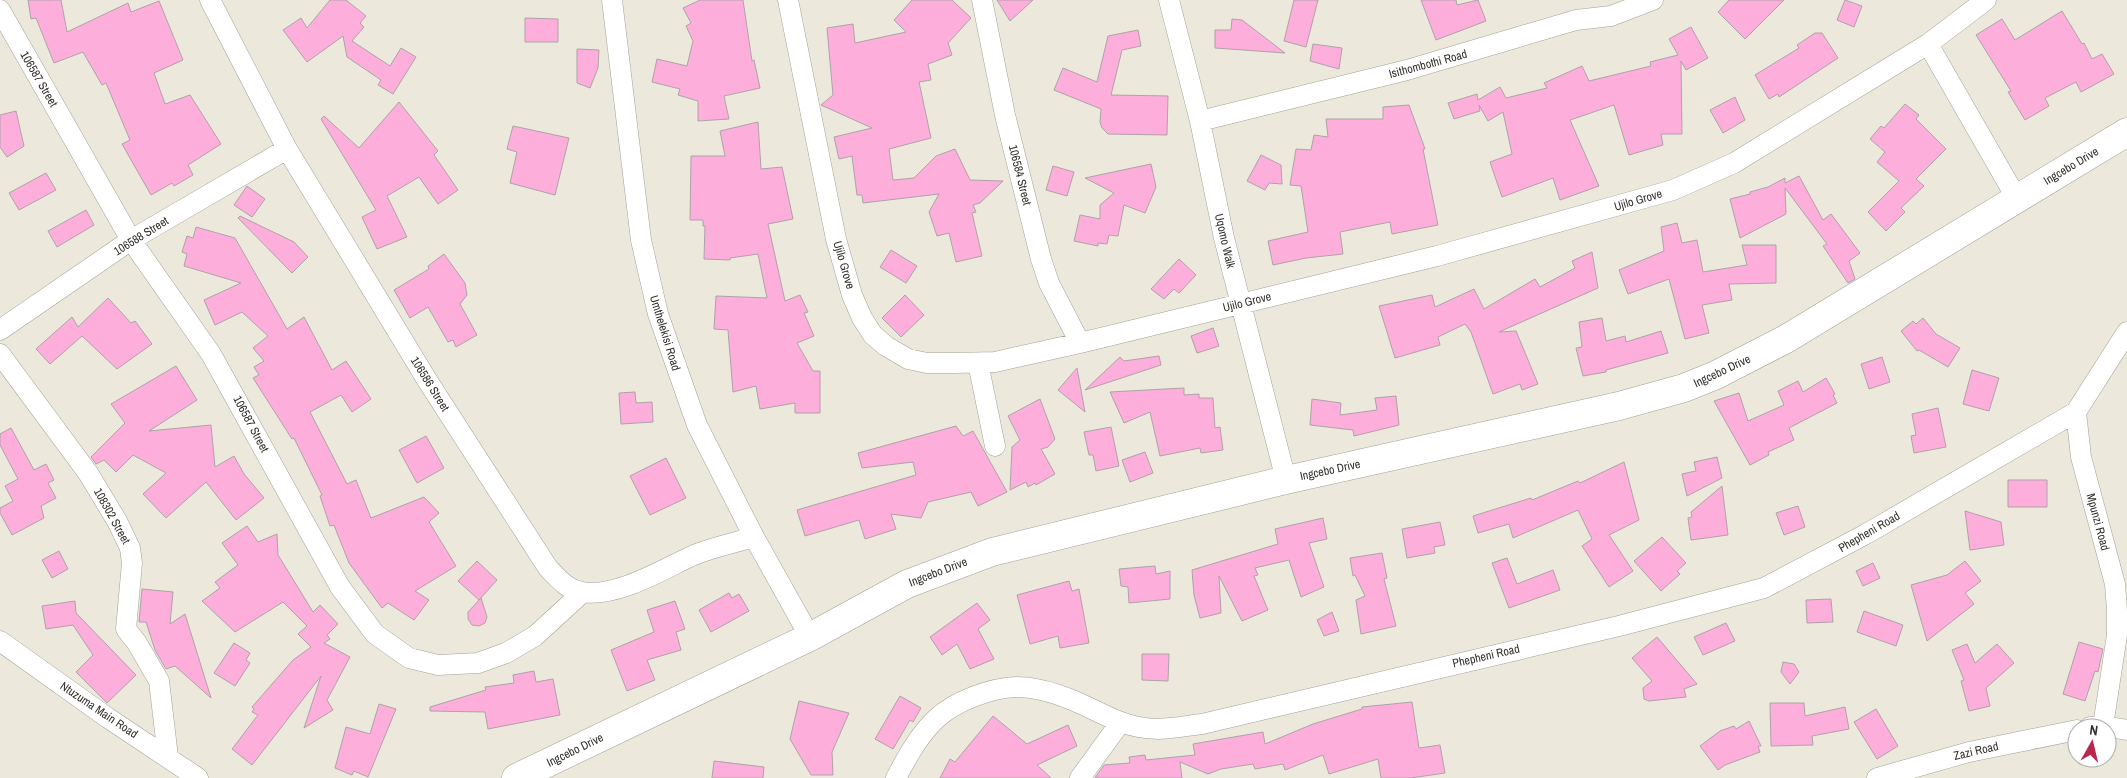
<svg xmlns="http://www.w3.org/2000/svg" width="2127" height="778" font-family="'Archivo Narrow',sans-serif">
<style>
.building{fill:#feaedb;stroke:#aea2a9}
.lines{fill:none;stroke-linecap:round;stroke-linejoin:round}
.minor-casing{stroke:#a4a095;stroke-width:21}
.secondary-casing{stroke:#a4a095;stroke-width:29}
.minor{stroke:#fff;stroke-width:20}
.secondary{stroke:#fff;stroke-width:28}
.labels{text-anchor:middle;stroke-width:4;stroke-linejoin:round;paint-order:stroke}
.street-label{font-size:12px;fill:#33312d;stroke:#fff}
</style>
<rect width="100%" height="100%" fill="#ece8dc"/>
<path class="building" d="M28,0H61L67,32L128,3L131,12L159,1L183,60L154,73L165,104L190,95L221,144L188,165L193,175L174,186L172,183L151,195L122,144L130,140L106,83L102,85L83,52L54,63L36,18L31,19Z
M330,0H346L366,16L360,23L364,27L352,41L390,66L401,48L416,57L393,94L378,85L381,80L347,57L343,36L307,62L283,30L301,18L307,28Z
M700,0H743L752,61L754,60L760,88L724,96L729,119L698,121V101L678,95L680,89L652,82L657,59L687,66L693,41L686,26L691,23L683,8Z
M912,0H952L971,18L948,43L952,55L928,64L931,80L919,82L931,138L889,149L893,180L914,178L936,156L955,149L970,180L1003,181L980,203L973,205L976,212L972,213L982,256L956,262L949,233L937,236L929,212L939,194L863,203L862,195H857L852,156L839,159L834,137L872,128L821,105L833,95L827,28L853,24L855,43L906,32L894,20Z
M997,0H1033L1010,21Z
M1294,0H1318L1306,47L1284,41Z
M1421,0H1456L1457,5L1478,0L1486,21L1436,40Z
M1729,0H1784L1745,39L1718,12Z
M1845,0L1862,6L1854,27L1837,20Z
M2062,11L2082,44L2084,43L2092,59L2102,54L2114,74L2081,92L2076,82L2045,98L2049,106L2025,120L2008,92L2011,91L1976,35L2002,19L2015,40Z
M525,18L558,19V42H525Z
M1232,19L1242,20L1285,53L1215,48V30H1231Z
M1691,27L1708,58L1686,70L1681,61L1682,134H1661L1663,145L1629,155L1614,105L1570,120L1599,186L1560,200L1553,178L1502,197L1490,162L1512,154L1503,112L1488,121L1479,105L1480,111L1454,119L1448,103L1477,94L1478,100L1500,87L1506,98L1547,88L1544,83L1582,66L1589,81L1651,66L1650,62L1678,55L1669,39Z
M1138,30L1141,46L1122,50L1111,95L1168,96L1167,135L1108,134L1102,128L1100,122L1101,109L1054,90L1063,68L1097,82L1108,36Z
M1815,33H1822L1838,58L1779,97L1778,94L1769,99L1755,75L1799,48L1797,45Z
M1313,44L1342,48L1339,69L1310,61Z
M577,49L599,50L598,68L590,88L577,83Z
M1735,97L1745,120L1723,133L1710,110Z
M399,102L438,151L434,155L458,190L438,204L419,177L387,196L407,237L377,249L362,217L376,210L321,119L324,116L359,148Z
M1905,104L1919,115L1916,119L1946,149L1916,179L1924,186L1901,208L1905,212L1886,231L1868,212L1899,181L1877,162L1885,152L1870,139L1881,126L1884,128Z
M1409,105L1425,149H1423L1438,225L1392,234L1390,222L1340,232L1343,254L1306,258L1273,265L1268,241L1308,232L1301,186L1290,185L1296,149L1311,150L1314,135L1328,137L1326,119H1383V107Z
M16,111L24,146L7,157L0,147V115Z
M758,122L761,169L782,167L793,219L768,224L785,301L800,295L808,312L804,313L814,336L797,343L813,371H820V413H795V403L760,409L756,386L733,392L728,330L714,329L716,296L767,298L758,254L730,258V260L704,259L705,226H703V220H690L691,156H725L720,131Z
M513,126L569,138L555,195L510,183L517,152L507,149Z
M1261,155L1281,165L1282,184L1269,183L1265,190L1247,181Z
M1151,164L1156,187L1145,213L1124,205L1118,236L1109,235L1107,244L1098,243V246L1074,241L1080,215L1100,219V205L1114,193L1085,178Z
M1053,166L1074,172L1067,196L1046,190Z
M46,173L56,190L19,210L9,193Z
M1799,176L1823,220L1831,214L1860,253L1849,261L1855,279L1848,283L1823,246L1827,244L1785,188L1786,214L1740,238L1730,199L1750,194V192L1768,187L1785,178V183Z
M247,186L265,199L252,217L234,205Z
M86,210L94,225L57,247L48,231Z
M240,216L294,242L308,257L292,273L238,218Z
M1677,223L1682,243L1697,240L1703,272L1747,265L1742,245H1776V283L1729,284L1732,300L1702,305L1709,333L1685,339L1669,279L1628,294L1619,270L1664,251L1661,227Z
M196,227L235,238L287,329L304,317L332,370L346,361L371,399L352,412L341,395L310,412L347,484L356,480L371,518L424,497L439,513L429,522L456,566L415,591L429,600L414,620L388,603L382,608L349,563L334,525L330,526L320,496L322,495L294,438L292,439L253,378L259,375L254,367L264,361L253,348L268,336L242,312L215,325L204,300L241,283L184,266L187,254L182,252L187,236L193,238Z
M891,250L917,266L906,283L880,267Z
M1592,252L1598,288L1499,332L1516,331L1538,384L1522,390L1520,384L1493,394L1471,332L1465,324L1438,337L1440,345L1395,358L1379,306L1432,295L1435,307L1474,289L1484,309L1535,279L1540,287L1575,268L1572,261Z
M444,254L465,283L467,295L460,304L477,335L456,347L453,340L448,342L428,307L410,318L394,290L429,269L428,266Z
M1179,259L1196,275L1179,293L1174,289L1164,299L1151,289Z
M905,295L924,315L901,337L882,318Z
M108,298L131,323L135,321L152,344L117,369L82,336L50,364L36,349L72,317L78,327Z
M1602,318L1606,341L1625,336L1626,342L1661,331L1668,353L1606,370V372L1583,376L1576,348L1582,347L1579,322Z
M1923,318L1936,334L1960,348L1948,367L1919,350L1917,351L1901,331L1913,321L1916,324Z
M1213,328L1219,346L1197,353L1191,336Z
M1159,356L1161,365L1085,390L1120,357L1124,361Z
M1882,357L1890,382L1869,389L1861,364Z
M176,366L197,400L149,431L211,425L215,467L234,456L244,474L264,498L236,520L206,482L166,518L143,494L166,473L133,455L116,472L104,460L96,464L91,457L125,423L111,404Z
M1077,368L1085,412L1058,390Z
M1972,370L1999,378L1989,411L1963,404Z
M1826,378L1835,394L1833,395L1837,403L1789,428L1794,440L1768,452L1769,455L1750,465L1714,401L1739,393L1748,421L1784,405L1778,391L1798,381L1803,392Z
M1184,388V395L1199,394V398H1213L1215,428L1220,427L1223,450L1201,453L1200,448L1160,456L1150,412L1124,423L1110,392Z
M635,392L636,403L652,402L653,422L621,424L619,393Z
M1396,396L1399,425L1354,436L1353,430L1310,425L1312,399L1341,403L1340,415L1377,410L1375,398Z
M1040,399L1055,439L1048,447L1041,449L1055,474L1036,485L1035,483L1028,487L1026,482L1010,490L1012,447L1020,440L1008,416Z
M1938,408L1946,447L1914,453L1911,436L1916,435L1912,414Z
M956,426L963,436L973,431L1007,492L978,506L971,492L928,502L921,518L891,514L896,529L865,539L859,520L805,536L797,510L916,475L913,462L862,468L858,453Z
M1111,427L1119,466L1096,471L1093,455H1089L1084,432Z
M11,428L34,470L46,464L54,480L48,483L56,498L41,506L44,518L12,535L0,513V508L13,501L5,486L18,479L0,445V434Z
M426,436L444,468L417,483L399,450Z
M1145,452L1153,473L1130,482L1122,460Z
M1717,457L1722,478L1687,496L1682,474L1696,471L1694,462Z
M666,458L686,498L650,515L630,476Z
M1624,462L1639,520L1609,535L1633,571L1609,587L1582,546L1592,539L1578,510L1513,538L1509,524L1478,533L1473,516L1531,498L1532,500L1578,481L1580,483Z
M2008,480H2047V507H2008Z
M1722,486L1728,535L1691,540L1688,518L1692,517L1691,512Z
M1798,506L1805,527L1784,535L1776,513Z
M1965,511L2001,522L2004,545L1970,550Z
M1323,518L1327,539L1309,543L1324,587L1301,597L1289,560L1255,568L1258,575L1254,576L1268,610L1242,621L1219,576L1221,613L1200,618L1194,595L1192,570L1278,544L1275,529Z
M1440,522L1445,545L1434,547L1435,553L1407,558L1402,529Z
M247,526L258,542L277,534L278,555L313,612L320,605L338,624L327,635L330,639L324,643L350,657L327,700L333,710L304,728L321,676L252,765L232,749L258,715L252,712L254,709L252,707L293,660L311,647L298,634L307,626L283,602L235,632L202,601L220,588L215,582L238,565L222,543Z
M1662,537L1686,563L1677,571L1680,574L1661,591L1634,561Z
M59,551L68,569L52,578L42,560Z
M1382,553L1387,578L1384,579L1396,626L1361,634L1356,600L1365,596L1355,575L1353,576L1350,558Z
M1507,558L1517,584L1553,570L1560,590L1509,608L1492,563Z
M477,561L497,580L479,600L458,581Z
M1965,561L1981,581L1965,593L1974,604L1927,641L1911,585L1947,575Z
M1873,563L1880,578L1863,586L1856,571Z
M1155,566L1156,574L1170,571V599L1129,603L1128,587L1121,586L1119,569Z
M1069,581L1072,591L1079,589L1089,643L1060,648L1058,636L1030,644L1017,595Z
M142,589L173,592L170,624L185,614L211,698L175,666L166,669L155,650L146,622H139Z
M729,593L732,598L739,594L749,611L711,632L699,610Z
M481,598L487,617L485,623L479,626L472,625L468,619V612Z
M1831,599L1833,622L1807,623L1806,600Z
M75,601L76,613L136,675L107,703L76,672L93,655L73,625L46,629L42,606Z
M675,601L685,629L676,632L681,650L647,660L655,680L627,691L611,650L654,632L647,610Z
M977,603L990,620L978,629L994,659L970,669L957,644L942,655L930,637Z
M1864,611L1903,625L1896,646L1857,632Z
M1332,612L1339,631L1324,636L1317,620Z
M1726,623L1735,641L1703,655L1694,637Z
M1657,637L1697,684L1684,689L1686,697L1649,701L1644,699L1643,688L1652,681L1632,658Z
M2079,642L2103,649L2098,672L2095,671L2085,701L2063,694Z
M234,643L250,653L246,660L250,663L235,686L214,673Z
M1967,644L1975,663L1997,644L2014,663L1986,688L1990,706L1969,711L1961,681L1964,680L1952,650Z
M1142,654H1169L1168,681L1142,680Z
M1783,662L1794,664L1799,672L1790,684L1781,672Z
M534,671L536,682L553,679L560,715L488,729L485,712L430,711V707L486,690L485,687L514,683L513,675Z
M900,696L921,708L913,722L910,720L893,749L875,739Z
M799,701L849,713L832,752L833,775H811L790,739Z
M1412,702L1419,748L1440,745L1445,773L1411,778H1381L1378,759L1329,774L1323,755L1285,770L1283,764L1255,769L1253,764L1221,769L1208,774L1180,762L1182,778H1095L1104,765L1130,763L1129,757L1145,755L1146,760L1195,755L1193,744L1263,732L1265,744L1313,724L1362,709V707Z
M1770,703H1804L1805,716L1845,707L1849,729L1812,736L1813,745L1771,746Z
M379,704L396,709L368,777L354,771L352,775L335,768L346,727L370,734Z
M1876,709L1898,746L1877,759L1854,722Z
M993,716L1027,744L1068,725L1077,746L1037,765L1051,778H940L950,759L955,762Z
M1749,721L1761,746H1758L1760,752L1725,765L1718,770L1700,746L1720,731L1734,726L1736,729Z
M714,761L764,767L763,778H712Z"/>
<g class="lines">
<g class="minor-casing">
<path id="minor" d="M210,0L287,149L427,380L548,568C558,578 567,590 582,592C617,598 663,569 694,555C713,547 734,543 754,537
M612,0L641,240L658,314L697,425L754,537L810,637
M788,0L836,239L852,295L862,318L873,335L886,346L908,359L927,363H955L995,362L1080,343L1437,256L1673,190L1734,163L1928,44L1986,0
M982,0L1005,115L1041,259L1049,283L1080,343
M1169,0L1200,121L1224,238L1286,480
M0,10L131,240L211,354L340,587L375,634L409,658L438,665L478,663L506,653L535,636L583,592
M1928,44L2017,199
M1200,121L1407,70L1576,20L1611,16L1653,0
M0,330L131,240L287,149
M0,354L88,473L117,521L130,548L132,563L126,629L137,643L159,681L168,757
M978,363L995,446
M0,641L108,718L198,778
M2103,726L2117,635V610L2115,584L2081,457L2076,412L2127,332
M2090,727L2103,726L2127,730
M896,778C907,757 919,735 936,719C955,701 991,688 1016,687C1034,687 1055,693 1072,700C1097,710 1118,725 1146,728C1163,731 1184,726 1202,724L1619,626L1764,588L1866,534L2076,412
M1080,778L1120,723
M1877,778L1969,752L2077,730"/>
</g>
<g class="secondary-casing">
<path id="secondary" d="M516,778L810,637L907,584L992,552L1286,480L1619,406L1684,388L1716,375L1786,339L2127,132"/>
</g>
<use href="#minor" class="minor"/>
<use href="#secondary" class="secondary"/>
</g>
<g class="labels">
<g class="street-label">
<text transform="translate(1428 64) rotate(-15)" y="4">Isithombothi Road</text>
<text transform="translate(39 79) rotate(60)" y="4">106587 Street</text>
<text transform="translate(2071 166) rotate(-31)" y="4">Ingcebo Drive</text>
<text transform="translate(1020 175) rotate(76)" y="4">106584 Street</text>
<text transform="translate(1638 200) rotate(-16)" y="4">Ujilo Grove</text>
<text transform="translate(141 236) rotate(-32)" y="4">106588 Street</text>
<text transform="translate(1225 241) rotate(77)" y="4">Uqomo Walk</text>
<text transform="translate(844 265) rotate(74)" y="4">Ujilo Grove</text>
<text transform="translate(1247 302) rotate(-14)" y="4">Ujilo Grove</text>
<text transform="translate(665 333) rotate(73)" y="4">Umthelekisi Road</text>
<text transform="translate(1722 371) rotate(-25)" y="4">Ingcebo Drive</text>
<text transform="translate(430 384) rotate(58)" y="4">106586 Street</text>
<text transform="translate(251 424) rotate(62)" y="4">106587 Street</text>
<text transform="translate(1330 470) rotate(-12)" y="4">Ingcebo Drive</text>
<text transform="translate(112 516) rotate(61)" y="4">108302 Street</text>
<text transform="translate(2098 522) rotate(75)" y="4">Mpunzi Road</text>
<text transform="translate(1869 532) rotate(-30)" y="4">Phepheni Road</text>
<text transform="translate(938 572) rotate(-21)" y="4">Ingcebo Drive</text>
<text transform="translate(1486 656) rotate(-13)" y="4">Phepheni Road</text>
<text transform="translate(99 710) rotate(34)" y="4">Ntuzuma Main Road</text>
<text transform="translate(575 750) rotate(-26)" y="4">Ingcebo Drive</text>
<text transform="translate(1976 751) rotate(-13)" y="4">Zazi Road</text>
</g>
</g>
<g transform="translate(2092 743) rotate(8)"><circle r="24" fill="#ffffff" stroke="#adadab"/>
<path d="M0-4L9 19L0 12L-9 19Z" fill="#b82851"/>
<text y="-8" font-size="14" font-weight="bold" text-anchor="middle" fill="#33312d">N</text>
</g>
</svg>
